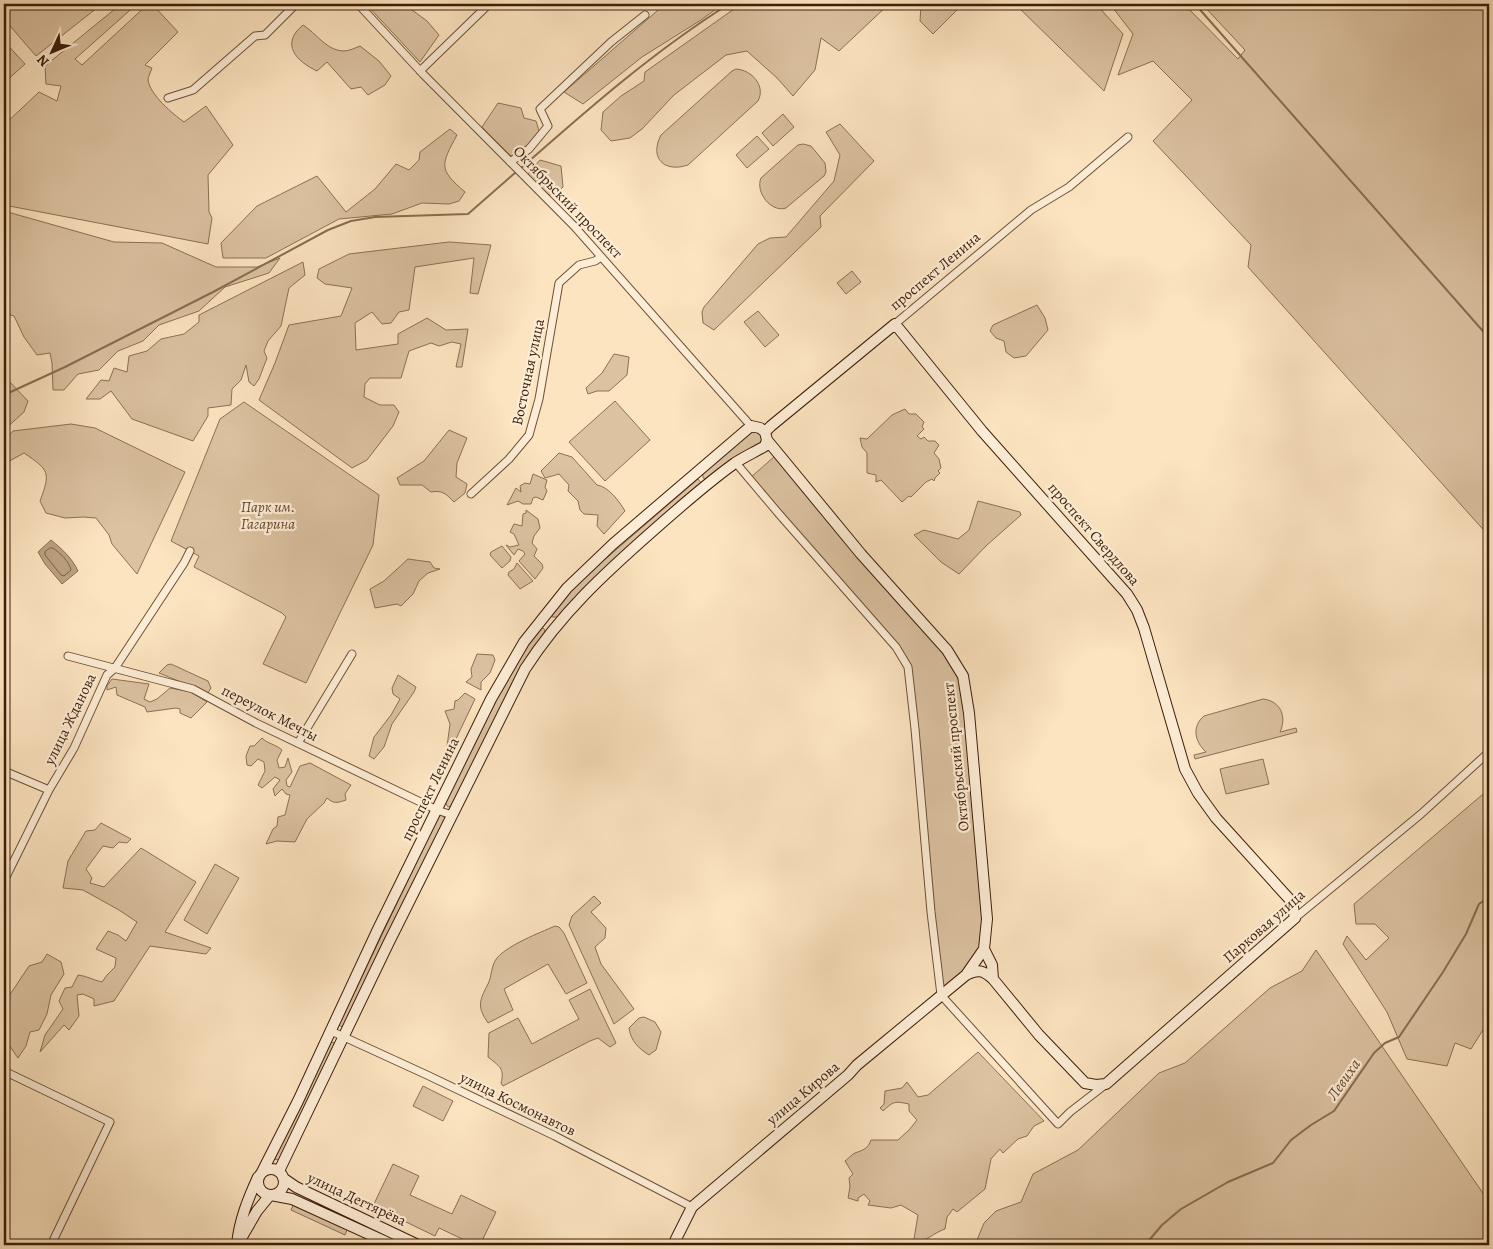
<svg xmlns="http://www.w3.org/2000/svg" width="1493" height="1249" font-family="Alegreya,serif">
<style>
.green{fill:#dcc2a1;stroke:#8c7054}
.water{fill:#bba181;stroke:#896d51}
.lines{fill:none;stroke-linecap:round;stroke-linejoin:round}
.shore{stroke:#7c6044;stroke-width:1}
.stream{stroke:#896d51;stroke-width:2}
.street-casing{stroke:#6d5036;stroke-width:9}
.secondary-casing{stroke:#3d1e08;stroke-width:12}
.street{stroke:#fdedd6;stroke-width:7}
.secondary{stroke:#fdedd6;stroke-width:10}
.labels{text-anchor:middle;stroke-width:4.5;stroke-linejoin:round;paint-order:stroke}
.street-label{font-size:15px;fill:#3d1e08;stroke:#fdedd6}
.park-label{font-size:15px;font-style:italic;fill:#65472e;stroke:#fdedd6}
.water-label{font-size:16px;font-style:italic;fill:#694c32;stroke:#fdedd6}
</style>
<rect width="100%" height="100%" fill="#fce4c0"/>
<filter id="stains"><feTurbulence type="fractalNoise" baseFrequency=".004" numOctaves="4"/><feColorMatrix values="0 0 0 0 .2 0 0 0 0 .09 0 0 0 0 .02 0 0 0 .5 -.17"/></filter>
<radialGradient id="worn" r=".72"><stop offset=".6" stop-color="#630" stop-opacity="0"/><stop offset="1" stop-color="#630" stop-opacity=".3"/></radialGradient>
<path class="green" d="M16,4H102L36,56L4,19V15Z
M121,4H137L75,59L82,65L148,4H152L178,32L145,65L152,68C151,71 148,77 148,80C150,95 173,114 184,122L206,106L233,145L208,175L209,212L212,218L208,244L4,205V125L39,92L57,101L61,86L46,84L45,66Z
M366,4H404L427,21L439,35L420,62Z
M665,4H723L701,20L642,57L583,104L564,92Z
M741,4H889L839,51L821,38L815,70L793,96L777,78L747,51L726,55L674,95L642,129L630,138L611,141L601,130L603,112L621,96L644,81L645,72Z
M921,4H963L933,34L920,21Z
M1015,4H1096L1123,34L1104,91Z
M1110,4H1184L1238,59L1245,50L1202,4H1489V536L1248,267L1251,245L1153,141L1192,100L1153,61L1118,75L1133,34Z
M303,25C316,33 327,51 344,51C349,51 355,48 360,46L379,61L391,76L385,85L368,95L361,87L351,89L327,62L317,71C296,61 280,44 303,25Z
M4,41L25,64L4,83Z
M736,69C752,70 766,86 758,101L688,165C664,173 649,158 661,135L732,71Z
M498,103L521,108L524,118L536,121L539,131L528,145L511,156L482,127Z
M783,114L794,127L773,146L762,133Z
M840,124L874,161L820,216L821,227L714,330L703,323L702,312L704,307L758,244L770,238L786,237L834,181L840,155L826,132Z
M450,129L457,135C441,165 438,169 465,192L459,201L449,204L422,203L392,214L339,219L266,258H223L221,243L257,206L317,176L346,212L375,189L396,164L409,170L419,160L420,152Z
M757,136L769,149L747,168L736,155Z
M803,144L811,146L825,163L826,172L824,176L786,208C771,213 755,192 761,178L798,145Z
M540,160L561,166L563,187L555,194L549,195L528,174Z
M4,211L114,242L162,243L216,267H257L280,258L269,273L225,287L199,311L159,325L143,341L118,351L99,370L78,374L64,390H53L52,363L50,353L37,355L24,337L14,316L4,313Z
M449,242L491,245L478,294L470,293L474,258L415,267L409,310L399,312L391,323L382,324L372,312L355,323L356,350L398,344V334L427,318L446,330L468,329L462,367H456L461,344L452,342L439,346L431,343L409,351L401,378H370L365,384L364,397L380,405H394L399,412L393,426L367,460L352,468L259,400L275,363L289,325L341,316L352,288L325,284L317,278L319,269L349,254Z
M303,262L305,275L289,288L281,326L268,341L264,351L267,358L259,379L254,386L249,382L246,365L241,380L232,389L231,405L208,408V416L193,441L132,419L111,391L100,399H86L101,380L109,381L114,368L127,372L129,356L147,351L161,339L184,334L199,322V315Z
M852,271L861,282L846,294L837,283Z
M1037,305L1045,318L1048,330L1026,356L1014,358L1006,352L1004,341L996,338L990,331L993,325Z
M758,311L779,335L765,347L744,322Z
M614,354L629,357L627,375L609,391H597L588,394L586,388L602,373Z
M4,378L8,380L28,401L24,412L4,430Z
M615,401L650,440L605,481L569,442Z
M244,402L379,495L373,545L306,683L263,664L286,617L282,613L194,567L199,556L171,541L220,419Z
M905,409L909,414H916L924,422L922,427L924,429L917,436L921,439L924,437L928,441H935L939,445L934,453L939,459L941,468L938,471L940,473L935,478L934,481L932,479L926,482L911,497L909,496L902,502L881,480L876,482V475L867,473V453L862,447L860,438L867,439L892,415Z
M71,424L95,428L185,472L137,574L112,544L109,535L96,518L83,517L65,518L46,513L40,501C51,472 49,470 24,453L4,464V441L13,431Z
M449,430L467,438L457,463L456,477L467,484L465,493L454,502C446,494 443,490 431,492L422,485H400L397,478L424,461Z
M751,432H756L762,435V442L708,479L703,478V473Z
M559,453L572,457L597,485C609,487 619,501 625,511L604,534L597,526L598,515L584,514L580,510L578,501L568,491L569,485L559,474L545,478L541,471Z
M775,456L944,652L958,678L969,735L985,923L980,948L963,973L942,989L909,666L750,478Z
M533,474L547,480L545,487L547,491L543,500L536,497L533,498L531,504H523L518,501L507,505L516,488L521,492L520,486L525,483L530,484Z
M698,479L702,484L586,586L557,617H552L551,611L581,580Z
M978,501L1020,512L1021,515L987,545L959,574L941,562L914,535L924,530L958,539L969,530Z
M526,510L538,519L540,528L534,536L532,543L537,549L534,556L542,564L543,568L535,579L519,561L525,554L523,551L518,549L514,555L506,545L510,547L519,545L514,534L510,532L514,524L522,526L523,514L526,513Z
M502,546L511,557L510,561L502,568L490,555L491,552Z
M408,559L430,562L434,568L440,569L428,573L419,581L413,594L401,606L397,604L375,608L370,589L384,581Z
M517,563L533,581L520,589L508,575L509,572L514,569Z
M539,627L543,628L545,630L544,633L521,668L512,683L453,805L448,807L445,802L506,679Z
M477,654L493,655L495,660L490,673L481,682V690L466,682L472,677L471,669Z
M171,664L208,681L211,688L208,693L159,673L167,665Z
M398,675L416,687L414,692L392,724L384,747L374,759L369,756L374,737L391,715L400,699L393,694L392,688Z
M112,679L149,684L144,699L150,702L157,699L170,688L191,692L207,702L191,718L180,713V709L176,708L147,712L145,707L117,695L116,687L107,690V686Z
M465,693L475,699L455,741V746L451,750L449,754H446L450,724L445,711L454,709L455,701L458,700Z
M1263,699C1281,701 1287,717 1280,732L1296,728L1297,732L1195,759L1194,755L1206,752C1194,741 1192,726 1204,716Z
M262,738C268,744 275,744 282,750L277,760L279,768L285,767L288,758L292,772L286,780L287,786L290,787L300,766L310,763L351,785L345,794L346,800C337,803 334,804 327,798L324,803L307,819L295,842L277,841L266,844L273,829L277,826L278,817L285,815L290,795L286,794L282,789L275,796L273,789L280,780L275,777L262,788L258,785L265,771L264,762L258,759L251,766L247,765L246,756L250,746H254Z
M1263,759L1269,784L1226,794L1220,769Z
M1489,789V1025H1486L1471,1049L1455,1043L1447,1066L1407,1059L1387,1012L1343,944L1347,936L1366,960L1389,938L1375,924H1356L1354,904Z
M441,815L445,818V821L344,1028L339,1025L438,817Z
M101,823L131,839L127,843L119,842L113,848L103,846L86,869L92,878L90,883L104,887L141,848L196,882L165,932L211,948L206,954L150,946L114,1001L94,1006V999L83,994L77,995L79,1016L69,1030L64,1025L40,1052L45,1035L63,1009L59,1001L65,988L72,987L78,975C87,976 93,980 102,982L107,975L115,967L116,958L96,949L108,931L118,935L126,941L137,922L119,910L83,890L63,888L68,861L86,831L95,830Z
M215,864L239,878L207,934L184,920Z
M594,896L601,903L591,912L606,928L605,938L595,947L601,964L634,1009L614,1024L569,925L572,916Z
M555,926L559,927L564,933L587,983L566,994L548,964L504,989L513,1010L488,1023C477,1007 479,1001 488,984C492,976 491,965 497,958C508,945 539,933 555,926Z
M1316,950L1489,1202V1245H975L984,1223L996,1211L1021,1202L1033,1174L1078,1150L1159,1073L1185,1063L1270,988L1302,971Z
M47,954L61,962L64,974L51,995L47,1014L39,1030L30,1032L26,1046L18,1058L4,1038L9,996L29,966L42,962Z
M590,989L616,1043L610,1047L598,1038L590,1041L503,1086L501,1083C505,1068 499,1066 488,1057L489,1033L518,1018L532,1044L579,1019L569,1000Z
M644,1017L655,1022L661,1032L656,1050L649,1055C638,1048 631,1041 629,1028L639,1018Z
M331,1042L335,1043L279,1160L274,1159Z
M978,1052L1044,1121L1034,1126L1027,1136L1018,1139L1003,1153L1000,1149L991,1159L985,1189L957,1212L953,1209L947,1217L945,1229C935,1232 920,1245 913,1245L918,1215L901,1205L891,1208L868,1205L870,1201L864,1194L858,1198V1201L848,1198L850,1187L849,1178L853,1174L845,1161C848,1159 851,1155 855,1153C863,1150 868,1149 871,1140H898L909,1130L917,1120L909,1111V1104C894,1101 894,1101 883,1111L880,1108L884,1104L885,1091L902,1088L907,1082L918,1097L928,1095Z
M423,1086L453,1101L443,1121L413,1106Z
M393,1164L419,1176L410,1195L452,1214L461,1195L496,1212L480,1245H475L439,1228L435,1236L373,1206Z
M294,1203L348,1228L345,1235L291,1210Z"/>
<path class="water" d="M51,540C62,549 72,558 78,571L62,584L45,564L38,552Z"/>
<g class="lines">
<path class="shore" d="M50,548H53C60,553 69,561 71,570L64,576L61,575L45,555V552Z"/>
<path class="stream" d="M1195,4L1489,338
M520,169C587,110 654,51 729,4
M4,395L65,367L213,292L328,230L351,221L375,217L468,214L516,172
M1145,1245L1162,1225L1181,1209L1228,1182L1273,1163L1291,1140L1311,1125L1334,1111L1374,1053L1385,1043L1399,1037L1443,972L1466,934L1479,904L1489,897"/>
<g class="street-casing">
<path id="street" d="M358,4L423,74L574,226L751,426
M420,71L489,4
M168,98L193,90L255,36L265,35L296,4
M510,162L529,149L548,126L540,109L611,42L645,15
M895,324L1031,210L1069,187L1128,137
M736,463L779,514L896,647L908,667L915,729L931,912L941,995L1058,1124L1070,1112L1105,1085
M471,494L509,459L529,435L539,399L559,283L579,265L595,261L601,257
M68,656L193,689L256,723L437,810L452,815
M298,743L352,654
M4,771L49,790
M4,881L49,790L74,748L107,675L115,668L184,563L190,551
M1295,918L1421,814L1489,752
M331,1031L427,1075L555,1136L692,1207
M4,1071L110,1122L51,1245"/>
</g>
<g class="secondary-casing">
<path id="secondary" d="M765,432L771,426L895,324L982,431L1127,594L1137,610L1144,628L1185,769L1198,793L1216,818L1292,902L1295,918L1106,1084L1096,1085L1085,1083L1039,1035L993,979L992,965L984,949L987,919L969,713L963,676L947,650L861,554L767,440
M966,975C978,969 983,970 993,979
M258 1182a13 13 0 1 1 26 0a13 13 0 1 1-26 0Z
M262,1172L298,1101L378,929L491,699L524,642L567,588L613,544L751,426L760,428L765,432L767,440L765,446C755,452 744,457 735,463C707,483 681,506 655,529C605,573 561,613 525,669L388,944L279,1171
M283,1178L296,1187L418,1245
M271,1195L292,1199L393,1245
M239,1242L257,1211L270,1195
M237,1245C239,1221 248,1199 258,1177
M673,1245L692,1207L848,1075L857,1065L966,975L984,949"/>
</g>
<use href="#street" class="street"/>
<use href="#secondary" class="secondary"/>
</g>
<g class="labels">
<g class="street-label">
<text transform="translate(568 202) rotate(46)" y="5">Октябрьский проспект</text>
<text transform="translate(935 271) rotate(-40)" y="5">проспект Ленина</text>
<text transform="translate(528 372) rotate(-78)" y="5">Восточная улица</text>
<text transform="translate(1094 534) rotate(49)" y="5">проспект Свердлова</text>
<text transform="translate(270 713) rotate(27)" y="5">переулок Мечты</text>
<text transform="translate(70 719) rotate(-64)" y="5">улица Жданова</text>
<text transform="translate(956 757) rotate(-96)" y="5">Октябрьский проспект</text>
<text transform="translate(430 789) rotate(-64)" y="5">проспект Ленина</text>
<text transform="translate(1264 926) rotate(-41)" y="5">Парковая улица</text>
<text transform="translate(803 1093) rotate(-40)" y="5">улица Кирова</text>
<text transform="translate(518 1104) rotate(26)" y="5">улица Космонавтов</text>
<text transform="translate(357 1199) rotate(25)" y="5">улица Дегтярёва</text>
</g>
<g class="park-label">
<text x="268" y="512">Парк им.<tspan x="268" dy="17">Гагарина</tspan></text>
</g>
<g class="water-label">
<text transform="translate(1343 1079) rotate(-55)" y="6">Левиха</text>
</g>
</g>
<rect width="1493" height="1249" fill="none" stroke="#fce4c0" stroke-width="20"/>
<rect x="5" y="5" width="1483" height="1239" fill="none" stroke="#3d1e08" stroke-width="2.5"/>
<rect x="10" y="10" width="1473" height="1229" fill="none" stroke="#3d1e08"/>
<g transform="translate(52 52) rotate(226)" stroke="#fdedd6" stroke-width="4" paint-order="stroke">
<path d="M0-4L9 19L0 12L-9 19Z" fill="#3d1e08"/>
<text y="-8" font-size="14" font-weight="bold" text-anchor="middle" fill="#3d1e08">N</text>
</g>
<rect width="100%" height="100%" filter="url(#stains)"/>
<rect width="100%" height="100%" fill="url(#worn)"/>
</svg>
